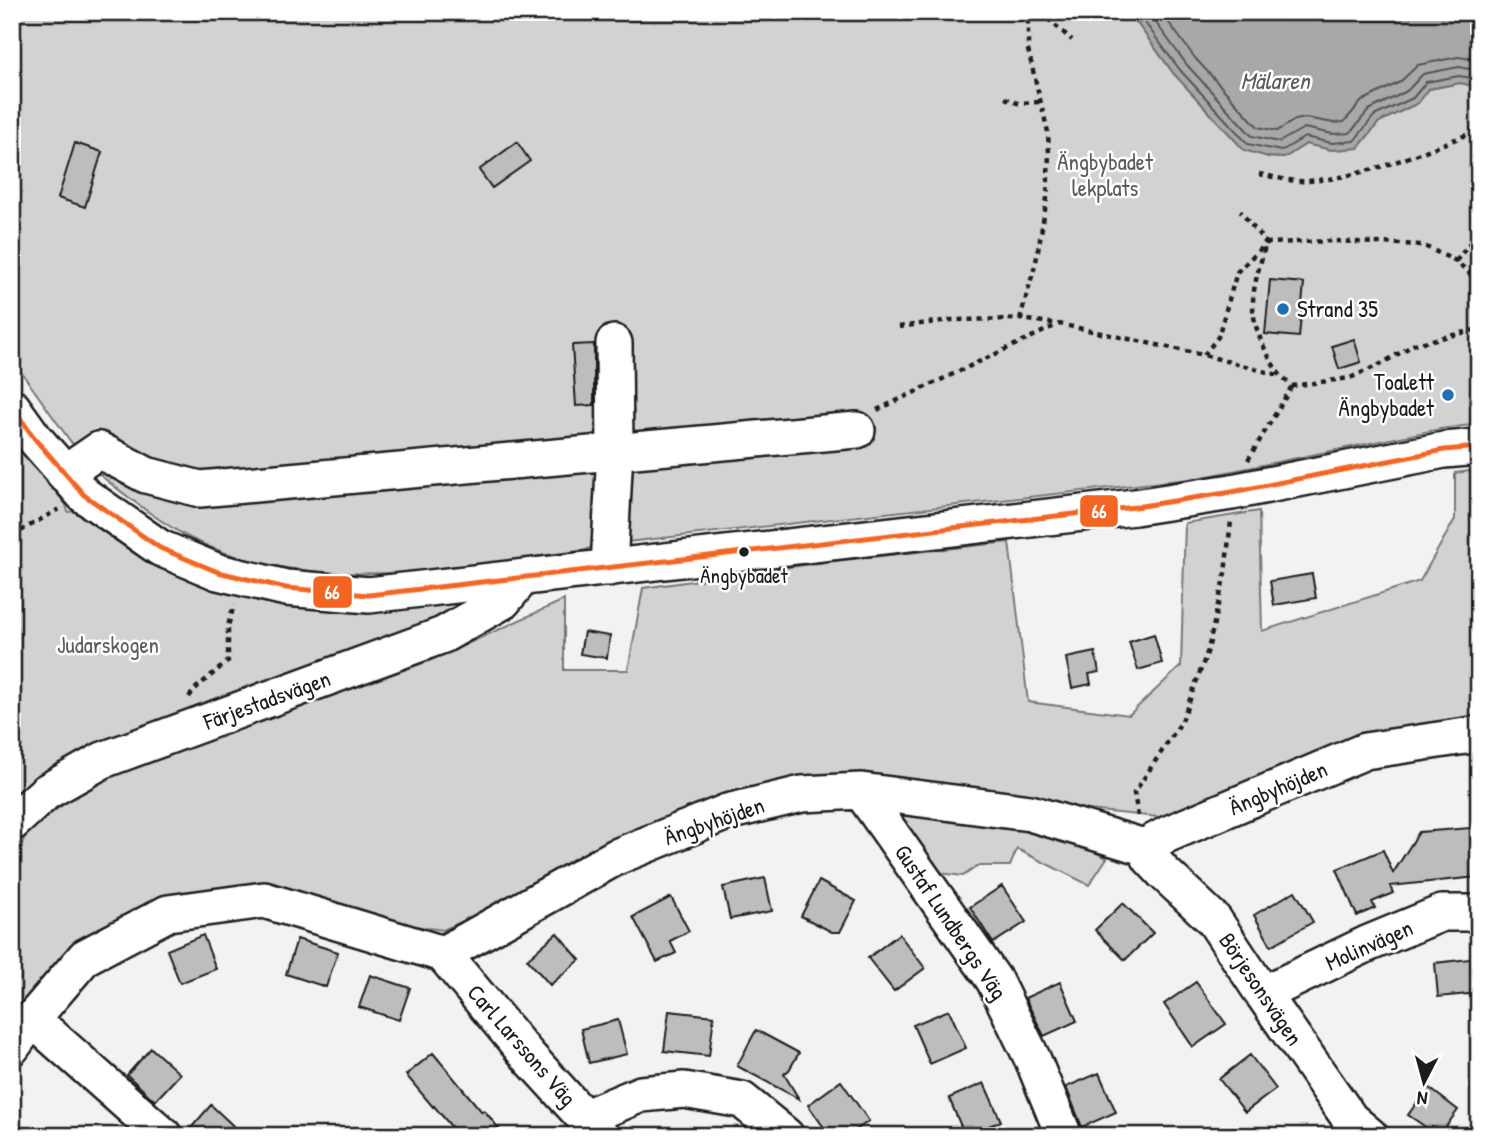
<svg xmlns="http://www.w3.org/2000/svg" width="1491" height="1148" font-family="'Patrick Hand',sans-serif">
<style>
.green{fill:#d2d2d2;stroke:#777;stroke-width:2}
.water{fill:#a8a8a8;stroke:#707070;stroke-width:2}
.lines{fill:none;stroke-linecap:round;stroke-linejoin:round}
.shore{stroke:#545454;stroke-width:2}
.building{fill:#bdbdbd;stroke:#1c1c1c;stroke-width:2}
.minor-casing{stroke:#1c1c1c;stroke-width:40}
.path{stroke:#1c1c1c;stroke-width:4.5;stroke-dasharray:5 5;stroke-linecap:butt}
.minor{stroke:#fff;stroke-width:35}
.bus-1-casing{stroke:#fff;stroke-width:10}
.bus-1{stroke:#f26522;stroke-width:5}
.poi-dot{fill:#1f6fb2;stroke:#fff;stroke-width:2.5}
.bus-dot{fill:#1c1c1c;stroke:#fff;stroke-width:2.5}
.labels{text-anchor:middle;stroke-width:5;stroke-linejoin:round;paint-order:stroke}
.bus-label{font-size:21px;fill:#1c1c1c;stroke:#fff}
.park-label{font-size:23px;fill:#5c5c5c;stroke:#fff}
.poi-label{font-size:23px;fill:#1c1c1c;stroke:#fff;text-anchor:start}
.street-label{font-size:23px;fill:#1c1c1c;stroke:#fff}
.water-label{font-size:24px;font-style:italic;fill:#5b5b5b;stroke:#fff}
.line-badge{stroke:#fff;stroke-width:2.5}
.badge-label{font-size:19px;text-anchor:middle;font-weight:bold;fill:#fff}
</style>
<rect width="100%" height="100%" fill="#f2f2f2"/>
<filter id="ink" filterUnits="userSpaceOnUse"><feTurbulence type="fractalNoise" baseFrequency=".0143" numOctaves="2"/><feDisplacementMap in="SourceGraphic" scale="14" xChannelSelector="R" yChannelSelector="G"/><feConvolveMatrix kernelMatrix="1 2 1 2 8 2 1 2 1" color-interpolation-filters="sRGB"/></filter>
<g filter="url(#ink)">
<path class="green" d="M12,12H1129L1174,74L1268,157L1284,158L1306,144L1332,150L1358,148L1379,122L1418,103L1429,89L1460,83L1479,87V424L1440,429L1198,478L627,542L597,544L586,550C457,566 315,599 192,539C157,521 127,496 96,472L100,468L71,442L12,359Z
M12,435L66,505L68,512L86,510L157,561L477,598L475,603L12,800Z
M1479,470V719L1313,756L1217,794L1168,818L1079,809L860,779L733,792L526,893L443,930L384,922L149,907L12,1018V874L26,833L95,780L429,661L564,600V670H628L643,588L826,562L1009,542L1028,702L1129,715L1181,666L1185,523L1259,511L1262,631L1420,581L1455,519V473Z
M900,814L1032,830L1071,841L1107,858L1089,885L1017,849L1010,866H978L963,876L932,872L898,823Z"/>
<path class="water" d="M1129,12H1479V87L1460,83L1429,89L1418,103L1379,122L1358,148L1332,150L1306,144L1284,158L1268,157L1244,150L1174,74Z"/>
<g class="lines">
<path class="shore" d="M1137,12L1180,70L1248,144L1281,151L1305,137L1332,143L1354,141L1374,116L1413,98L1426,82L1459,76L1479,79
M1148,12L1187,65L1252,136L1279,142L1304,128L1333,134L1350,133L1369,110L1407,91L1423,74L1459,67L1479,71
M1161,12L1195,58L1258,127L1277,131L1295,120L1306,118L1334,123L1344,122L1362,101L1400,82L1418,65L1458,57L1479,60"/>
</g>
<path class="building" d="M517,142L530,161L492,188L479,170Z
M75,143L102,152L85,207L58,198Z
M1270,280L1304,283L1299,337L1265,334Z
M1354,339L1361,362L1339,369L1332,346Z
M594,344V405L576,406L572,345Z
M1312,574L1316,598L1274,605L1270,581Z
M584,632L610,636L607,658L580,654Z
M1154,634L1162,663L1138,670L1129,642Z
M1095,652L1099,672L1089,674L1091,684L1072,688L1066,658Z
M1471,828L1479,831L1477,877L1390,886L1393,893L1372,902L1375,908L1357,916L1337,869L1383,850L1393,873L1419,832Z
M765,878L772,911L730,919L723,887Z
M819,881L856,901L840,932H832L801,916Z
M1002,886L1026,922L993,943L970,907Z
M1295,891L1313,922L1271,946L1254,915Z
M671,897L689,931L670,941L676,953L657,962L633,917Z
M1123,903L1153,933L1125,960L1095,930Z
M557,933L580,960L550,985L527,959Z
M899,934L925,968L894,991L868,958Z
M203,935L216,969L180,983L167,950Z
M297,939L338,952L326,987L286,974Z
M1478,958L1479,993L1438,997L1435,963Z
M370,975L410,988L399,1020L359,1007Z
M1060,982L1077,1021L1044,1036L1025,998Z
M1196,982L1226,1024L1193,1047L1164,1004Z
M949,1010L966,1048L930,1064L913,1025Z
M669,1011L714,1016L709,1056L664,1051Z
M618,1020L627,1054L589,1063L581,1029Z
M756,1030L799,1053L789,1070L784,1074L799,1099L737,1066Z
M151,1048L180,1074L155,1101L127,1075Z
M433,1053L482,1112L484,1110L505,1136H459L434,1106L433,1107L406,1075Z
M1250,1055L1276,1089L1245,1112L1219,1079Z
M1099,1073L1116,1112L1082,1127L1066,1087Z
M841,1081L869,1121L847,1136H830L808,1105Z
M984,1083L1001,1121L965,1136L949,1098Z
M1428,1087L1458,1110L1439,1136L1408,1115Z
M211,1105L244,1136H184Z"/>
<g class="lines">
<g class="minor-casing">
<path id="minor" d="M12,407L35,439L84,495L160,548L218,572L286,588L369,595L1135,507L1232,492L1444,450L1479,447
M64,474L99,450L146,475L200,489L857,430
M609,568L615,450L614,343
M861,791L994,980L1033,1060L1064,1136
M12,823L46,792L103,760L443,635L503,601L522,578
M1144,847L1150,858L1164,873L1214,920L1263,994L1350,1119L1370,1136
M443,954L528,1056L601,1136
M1263,994L1367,944L1442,913H1479
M32,1019L164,1136
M12,1047L32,1019L85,957L168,913L264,900L443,954L616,857L727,812L802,794L861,791L1030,813L1144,847L1168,834L1365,751L1479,734
M586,1117L641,1094L684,1090L742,1100L786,1136"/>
</g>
<path class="path" d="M1040,12L1072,40
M1005,98L1017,103L1041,102
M1259,174C1275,177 1291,182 1307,181C1366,178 1424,151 1479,130
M1456,261L1479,231
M1479,282L1456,261L1422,245L1334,241L1266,243C1254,287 1244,308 1266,351C1274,367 1278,375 1292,386L1350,378L1381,364L1415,344L1479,329
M1020,319L1036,262L1047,198L1049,154L1048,132L1028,50V12
M899,327L950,320L1020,319L1059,324L1204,355L1278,375
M1204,355L1218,337L1237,272L1266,243L1240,211
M877,410L1059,324
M1248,460L1292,386
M12,536L59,509
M189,697L195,689L228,661V626L234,605
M1138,816L1134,793L1182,721L1208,650L1225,573L1231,521"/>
<use href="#minor" class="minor"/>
<g class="bus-1-casing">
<path id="bus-1" d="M12,407L35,439L84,495L160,548L218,572L286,588L369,595L1135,507L1232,492L1444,450L1479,447"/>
</g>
<use href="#bus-1" class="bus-1"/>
</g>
</g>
<g class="poi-dot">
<circle cx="1283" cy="309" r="7"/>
<circle cx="1448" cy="395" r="7"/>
</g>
<circle class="bus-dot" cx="744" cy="552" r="6"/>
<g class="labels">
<g class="bus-label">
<text x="744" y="583">Ängbybadet</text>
</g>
<g class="park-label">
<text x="1105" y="170">Ängbybadet<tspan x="1105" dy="26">lekplats</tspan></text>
<text x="108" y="653">Judarskogen</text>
</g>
<g class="poi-label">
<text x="1297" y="317">Strand 35</text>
<text x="1434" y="390" text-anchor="end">Toalett<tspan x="1434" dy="26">Ängbybadet</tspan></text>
</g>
<g class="street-label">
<text transform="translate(267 700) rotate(-20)" y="8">Färjestadsvägen</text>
<text transform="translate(1278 788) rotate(-23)" y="8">Ängbyhöjden</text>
<text transform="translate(714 821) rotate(-19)" y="8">Ängbyhöjden</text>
<text transform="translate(951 922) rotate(56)" y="8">Gustaf Lundbergs Väg</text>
<text transform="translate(1369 945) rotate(-24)" y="8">Molinvägen</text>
<text transform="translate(1261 989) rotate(56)" y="8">Börjesonsvägen</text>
<text transform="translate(522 1045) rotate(49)" y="8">Carl Larssons Väg</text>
</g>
<g class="water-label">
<text x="1275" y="89">Mälaren</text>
</g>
</g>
<g class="line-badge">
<rect x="1079" y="494" width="40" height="34" rx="7" fill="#f26522"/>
<rect x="312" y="575" width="41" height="34" rx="7" fill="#f26522"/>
</g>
<g class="badge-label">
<text x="1099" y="518">66</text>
<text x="332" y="599">66</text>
</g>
<rect width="1491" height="1148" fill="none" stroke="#fff" stroke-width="42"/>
<rect x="21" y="21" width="1449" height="1106" fill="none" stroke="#1c1c1c" stroke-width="2.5" filter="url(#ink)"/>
<g transform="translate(1424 1082) rotate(186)" stroke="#ffffff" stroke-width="5" paint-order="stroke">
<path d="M0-5L12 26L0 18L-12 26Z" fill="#1c1c1c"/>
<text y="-10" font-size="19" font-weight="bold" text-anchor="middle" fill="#1c1c1c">N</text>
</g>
</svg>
